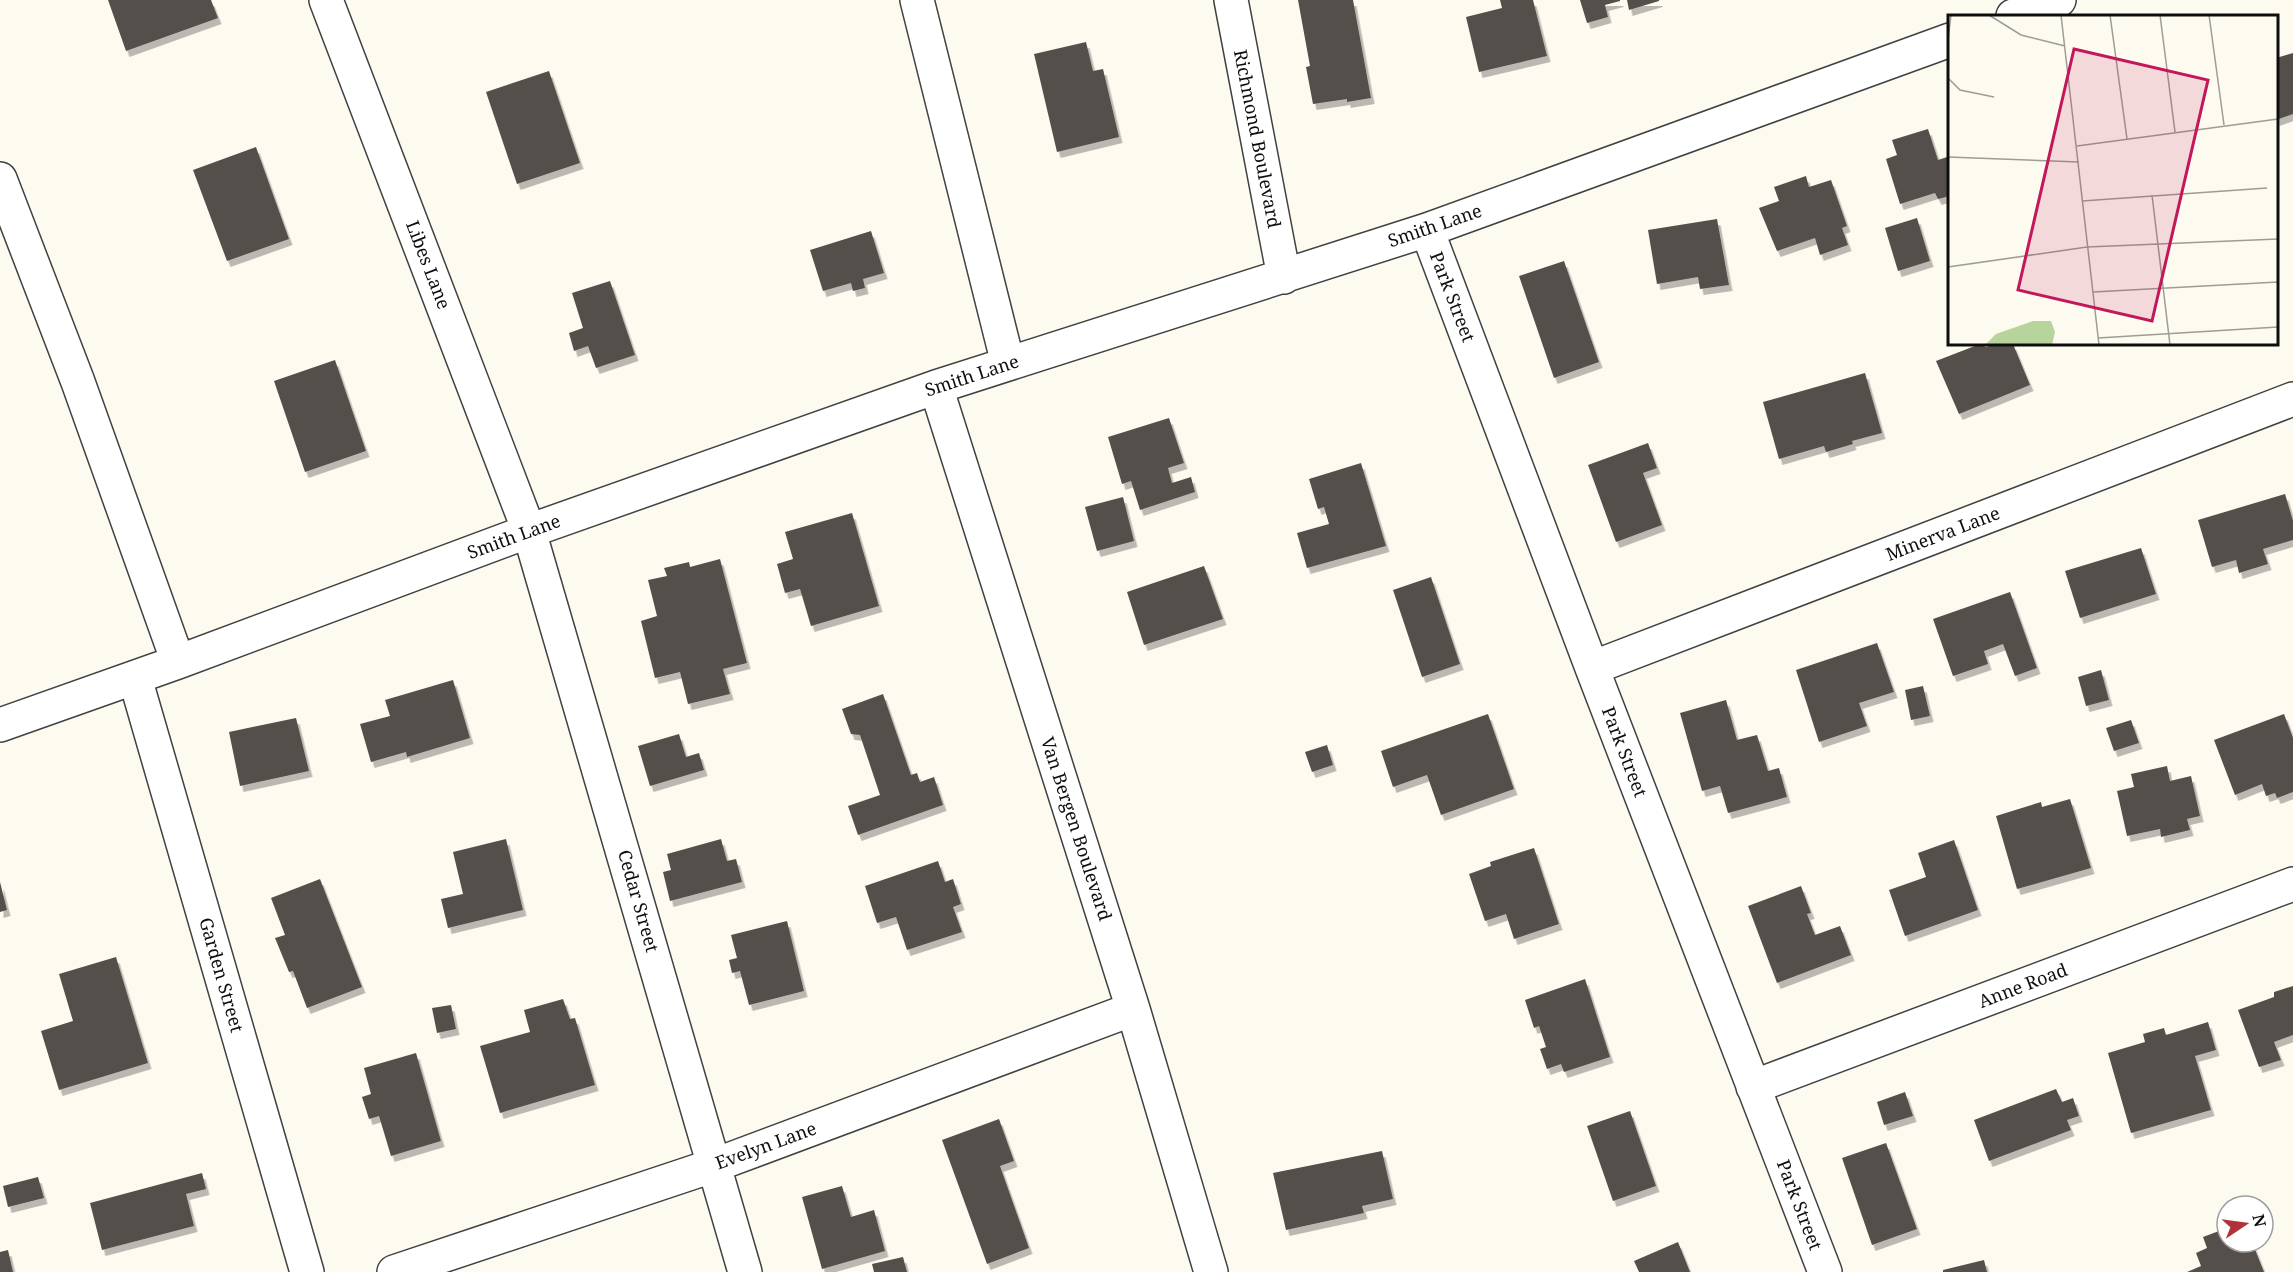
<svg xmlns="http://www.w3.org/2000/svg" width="2293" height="1272" font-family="'Noto Serif',serif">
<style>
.building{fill:#554f4b;filter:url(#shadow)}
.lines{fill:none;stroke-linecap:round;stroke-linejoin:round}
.minor-casing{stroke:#414141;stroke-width:36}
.minor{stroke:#fff;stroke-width:33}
.labels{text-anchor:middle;stroke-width:6;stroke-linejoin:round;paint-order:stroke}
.street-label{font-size:18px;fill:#0e0e0e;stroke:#fff}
.inset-road{fill:none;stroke:#9d9c96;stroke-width:1.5}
.view{fill:#c2185b;fill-opacity:0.15;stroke:#c2185b;stroke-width:3}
.inset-edge{fill:none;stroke:#0e0e0e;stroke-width:3}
</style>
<defs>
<filter id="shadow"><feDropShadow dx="3.5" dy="6" stdDeviation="0" flood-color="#0004"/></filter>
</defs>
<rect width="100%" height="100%" fill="#fdfbf0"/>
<path class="building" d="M108,0H211L218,18L126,51Z
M1298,0H1353L1371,98L1347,102V99L1313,104L1306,67L1310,66Z
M1500,0H1533L1547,56L1479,72L1466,17L1502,8Z
M1580,0H1620V1L1605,5L1608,17L1587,23Z
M1627,0H1659V1L1629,10Z
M1086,42L1093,71L1103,69L1119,137L1057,152L1034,54Z
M2293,53V114L2276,120V58Z
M549,71L580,163L517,184L486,92Z
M1928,129L1938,160L1950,156V196L1938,199L1935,193L1900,204L1886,159L1897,155L1892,140Z
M256,147L289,239L227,261L193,170Z
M1806,176L1809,187L1831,180L1847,226L1842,228L1848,245L1820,255L1815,238L1777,251L1759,208L1779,201L1774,187Z
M1917,218L1930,261L1898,271L1885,228Z
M1717,219L1729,285L1700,289L1698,277L1657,284L1648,230Z
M871,231L884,273L863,279L865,288L853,291L851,283L823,291L810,250Z
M1564,261L1599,362L1554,378L1519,276Z
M610,281L635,355L596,368L588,346L574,351L569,333L583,328L572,293Z
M1980,344L1986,347L1995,344H2013L2030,385L1959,414L1936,361Z
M335,360L366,451L305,472L274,381Z
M1865,373L1882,433L1852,441L1853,444L1826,452L1824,446L1779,459L1763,402Z
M1169,418L1184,463L1168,468L1172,483L1191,477L1195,492L1140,510L1131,481L1122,484L1108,437Z
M1648,443L1657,468L1643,473L1662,525L1616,542L1588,465Z
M1361,463L1386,546L1307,568L1297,533L1329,524L1324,507L1318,509L1309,479Z
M2285,494L2293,521V540L2263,549L2268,564L2239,573L2236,560L2212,567L2198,520Z
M1123,497L1134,541L1097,551L1085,507Z
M852,513L879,606L811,626L800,589L785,593L777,564L793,559L785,532Z
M2141,548L2156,594L2080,618L2065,571Z
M720,559L747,663L723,669L730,694L688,704L680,672L655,678L641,621L657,616L648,580L667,576L664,568L689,562L690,567Z
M1204,566L1223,619L1144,645L1127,592Z
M1431,577L1460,664L1422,677L1393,590Z
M2010,592L2037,668L2015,676L2003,644L1984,651L1988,664L1953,676L1933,619Z
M1877,643L1894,692L1859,703L1867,726L1819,742L1796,670Z
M2101,670L2109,700L2086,706L2078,677Z
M453,680L470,738L407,757L406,752L371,762L360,724L390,716L385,700Z
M1923,686L1930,716L1911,720L1905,690Z
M883,694L911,775L917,773L920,782L934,777L943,805L858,835L848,806L880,795L860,735L851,734L842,709Z
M1726,700L1737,740L1757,735L1768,771L1779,768L1787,797L1728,813L1720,786L1702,791L1680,713Z
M1488,714L1514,789L1441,815L1427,775L1393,787L1381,751Z
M2284,714L2293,738V792L2277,798L2275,793L2266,796L2262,784L2235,795L2214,740Z
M296,718L309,771L240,786L229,732Z
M2131,720L2139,743L2114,751L2106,728Z
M679,734L686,757L699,753L704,770L650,786L638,746Z
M1327,745L1333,765L1312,772L1305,752Z
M2167,766L2170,781L2191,776L2200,816L2187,819L2190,830L2161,837L2160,829L2127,836L2117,791L2134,787L2131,774Z
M2070,799L2091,868L2017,889L1996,816L2041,802L2042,807Z
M506,839L523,910L448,928L441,899L463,894L453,852Z
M721,839L727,861L736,859L742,882L670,901L663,872L671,870L667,854Z
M1954,840L1978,910L1905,936L1889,890L1926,877L1918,853Z
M1534,848L1559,924L1514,939L1506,914L1485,921L1469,874L1491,866L1490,862Z
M938,861L945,882L953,879L961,904L953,907L962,932L907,950L896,917L877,923L865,886Z
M320,879L362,987L307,1008L293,971L289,972L275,938L285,935L271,898Z
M0,882L7,910L0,912Z
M1801,886L1811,913L1807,914L1815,935L1840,926L1851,955L1777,983L1748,906Z
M787,921L804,991L749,1005L740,971L732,973L729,960L737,958L731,935Z
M116,957L148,1063L59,1090L41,1031L73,1021L59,974Z
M1585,979L1610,1057L1564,1072L1561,1064L1547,1069L1540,1049L1546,1047L1539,1026L1534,1028L1525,1000Z
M2293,986V1035L2274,1042L2281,1060L2259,1067L2238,1010L2274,997V992Z
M563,999L570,1019L575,1018L595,1085L500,1113L480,1046L530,1032L524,1010Z
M451,1005L456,1029L437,1033L432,1008Z
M2208,1022L2216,1050L2195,1056L2211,1110L2131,1133L2108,1053L2145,1042L2143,1034L2164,1028L2166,1035Z
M416,1053L441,1141L391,1156L379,1116L369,1119L362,1097L371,1094L364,1068Z
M2056,1089L2062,1102L2073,1098L2079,1116L2067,1120L2071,1130L1989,1161L1974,1120Z
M1905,1092L1913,1116L1884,1125L1877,1102Z
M1630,1111L1656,1186L1613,1201L1587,1126Z
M999,1119L1014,1161L1000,1166L1029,1248L987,1264L942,1140Z
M1886,1143L1917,1229L1872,1245L1842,1158Z
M1382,1151L1393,1199L1362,1206L1364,1213L1286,1230L1273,1173Z
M202,1173L206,1189L186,1194L194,1226L102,1250L90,1203Z
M38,1177L44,1198L8,1207L3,1186Z
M842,1186L851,1217L874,1210L885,1251L822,1269L802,1197Z
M2227,1228V1242H2252L2264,1272H2187L2201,1266L2196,1253L2207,1248L2203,1237Z
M1678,1242L1690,1272H1639L1634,1261Z
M8,1250L13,1272H0V1252Z
M903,1257L907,1272H874L872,1264Z
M1984,1260L1987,1272H1943V1270Z"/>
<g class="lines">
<g class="minor-casing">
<path id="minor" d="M326,0L529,531L745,1272
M917,0L1008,364
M1231,0L1284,277
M2013,16L2059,0
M0,179L78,382L178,662
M1427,230L1592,668L1825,1272
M936,387L1133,1009L1211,1272
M1592,668L2293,399
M135,678L307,1272
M0,725L178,662L529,531L936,387L1427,230L1950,40
M1753,1087L2293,884
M394,1272L715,1165L1133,1009"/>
</g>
<use href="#minor" class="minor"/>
</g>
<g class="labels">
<g class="street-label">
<text transform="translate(1257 139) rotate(79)" y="6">Richmond Boulevard</text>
<text transform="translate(1435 226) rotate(-19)" y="6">Smith Lane</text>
<text transform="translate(428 265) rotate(69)" y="6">Libes Lane</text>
<text transform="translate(1452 297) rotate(69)" y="6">Park Street</text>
<text transform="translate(972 376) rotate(-18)" y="6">Smith Lane</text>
<text transform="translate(1943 534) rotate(-21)" y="6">Minerva Lane</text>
<text transform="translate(514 537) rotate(-20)" y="6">Smith Lane</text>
<text transform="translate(1624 752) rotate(69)" y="6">Park Street</text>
<text transform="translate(1076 829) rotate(72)" y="6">Van Bergen Boulevard</text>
<text transform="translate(638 901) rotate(74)" y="6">Cedar Street</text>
<text transform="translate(221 975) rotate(74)" y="6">Garden Street</text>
<text transform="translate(2023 986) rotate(-21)" y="6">Anne Road</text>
<text transform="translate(766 1146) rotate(-20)" y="6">Evelyn Lane</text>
<text transform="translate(1799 1205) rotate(69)" y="6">Park Street</text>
</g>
</g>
<g transform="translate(1948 15)">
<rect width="330" height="330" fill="#fdfbf0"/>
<path d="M85,306H103L107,317L104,330H37L48,319Z" fill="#b7d49d"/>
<path class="inset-road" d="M41,0L73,20L117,31M113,0L151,330M162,0L179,124M212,0L227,117M261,0L276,110M0,24L3,0M0,63L12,75L46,82M129,131L330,104M0,142L131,147M204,180L222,330M134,186L319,173M0,252L139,232L330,224M145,277L330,267M150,323L330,312"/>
<path class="view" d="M126,34L260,65L204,306L70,275Z"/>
<rect width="330" height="330" class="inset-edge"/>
</g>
<g transform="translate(2245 1224) rotate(77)"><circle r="28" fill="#ffffff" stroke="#9f9f9f" stroke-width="1.5"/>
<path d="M0-4.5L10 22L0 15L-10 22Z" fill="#b0333b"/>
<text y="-9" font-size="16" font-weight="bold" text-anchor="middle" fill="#0e0e0e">N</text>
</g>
</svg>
